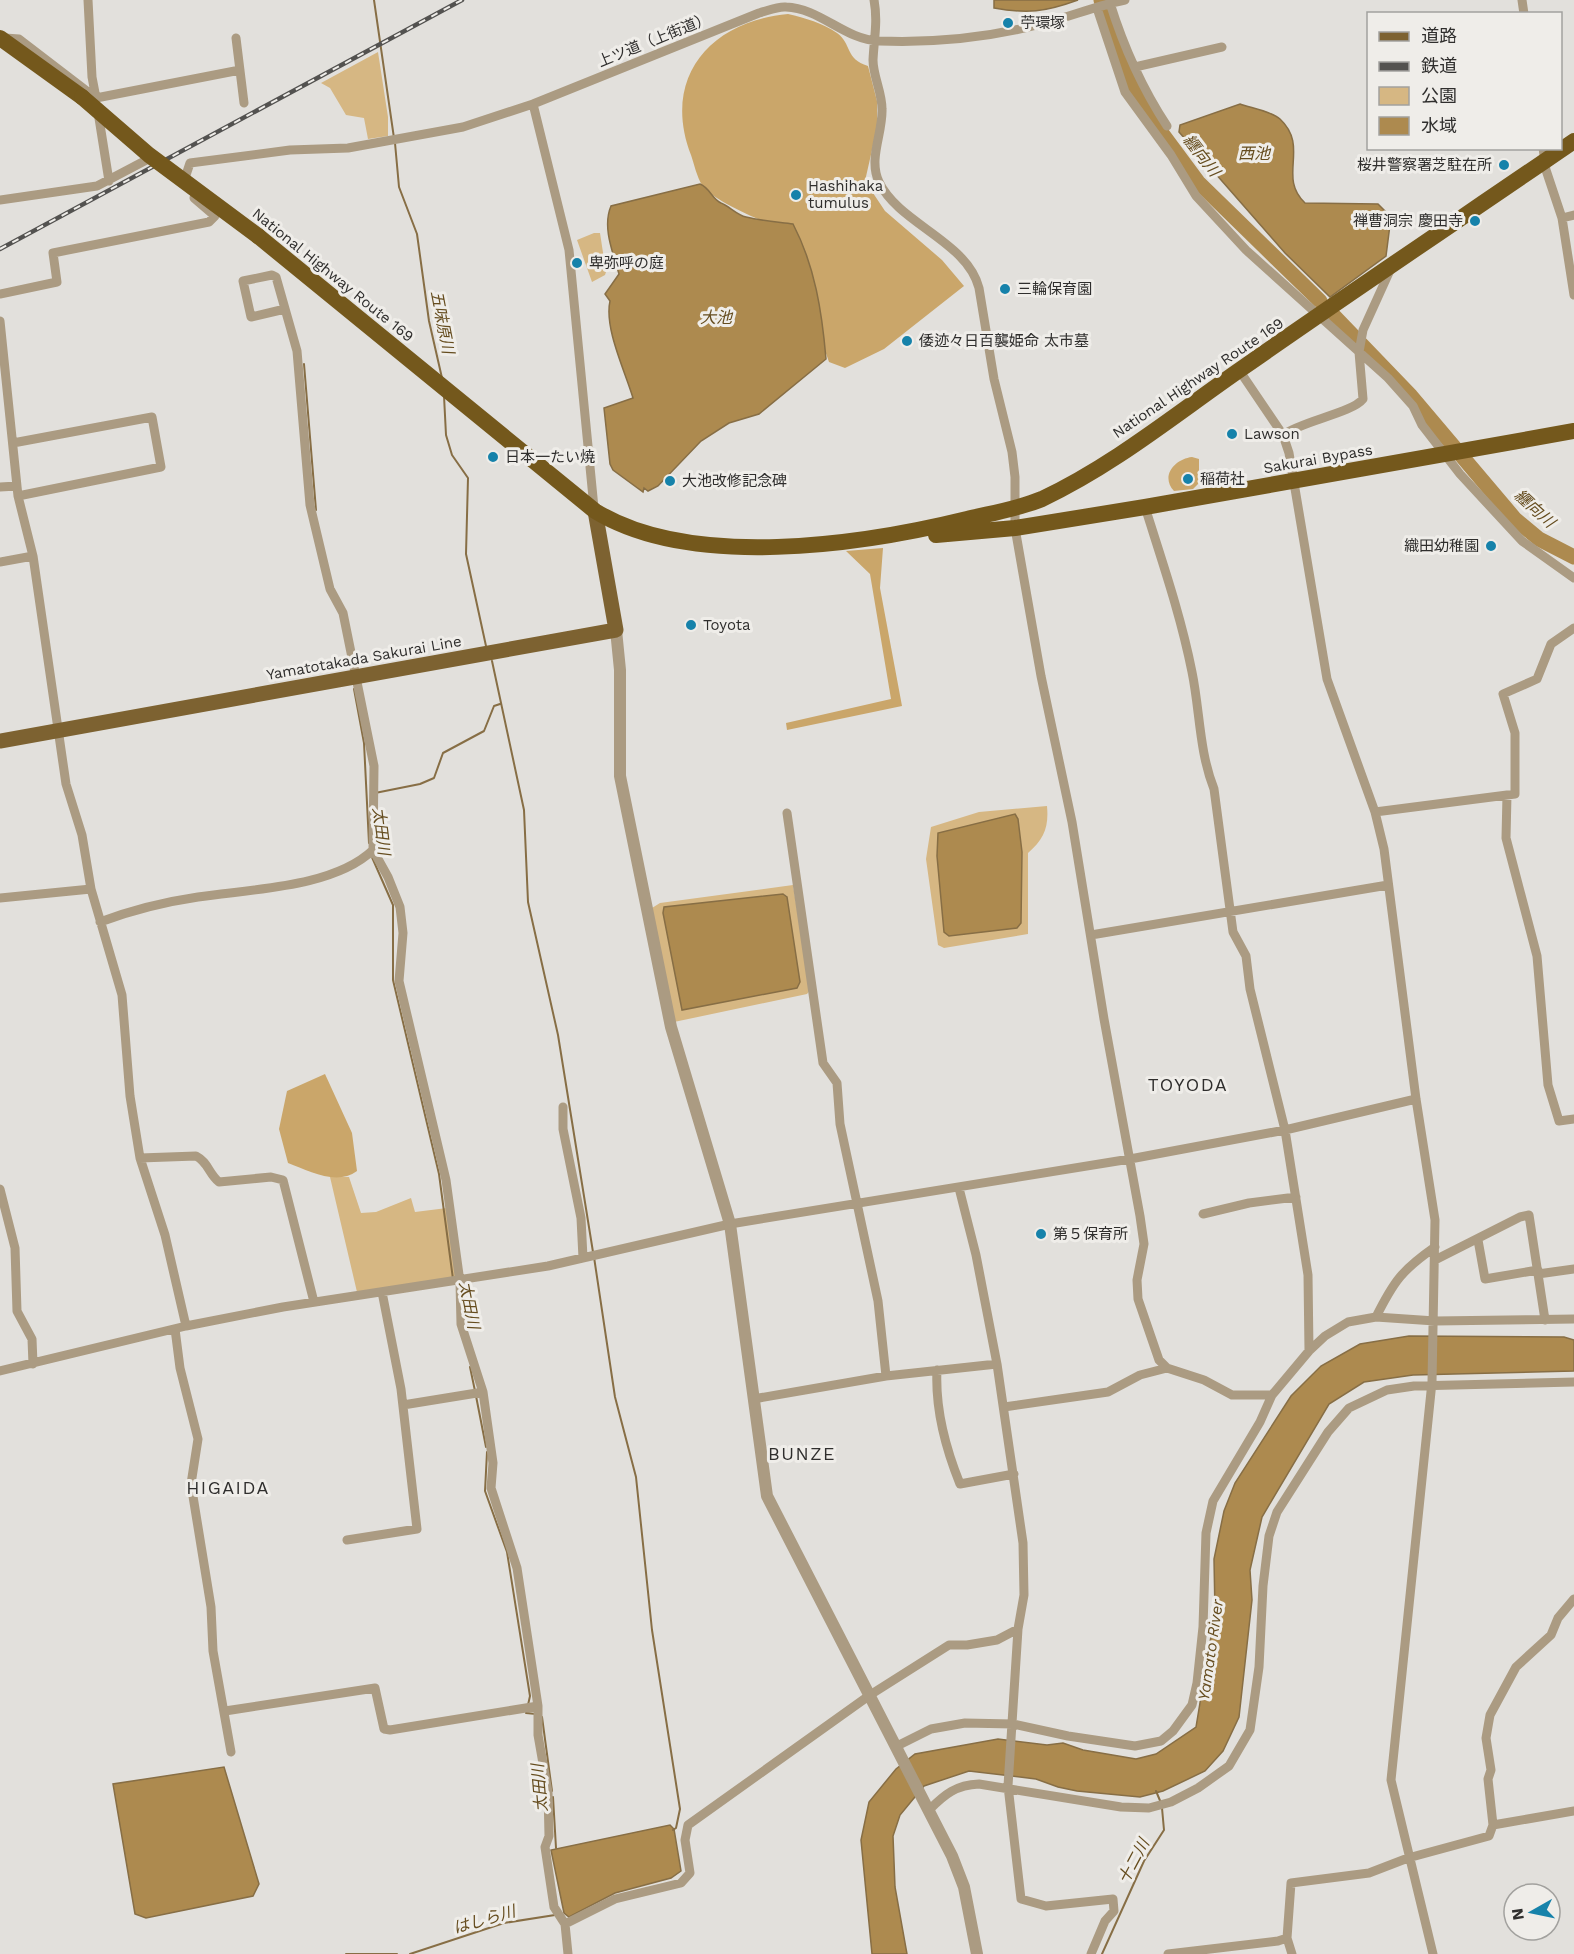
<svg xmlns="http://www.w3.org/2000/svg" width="1574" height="1954" font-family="'Work Sans','Noto Sans JP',sans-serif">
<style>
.green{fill:#d6b783;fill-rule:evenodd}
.forest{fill:#caa66a}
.water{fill:#ad8a4f;stroke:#876e45;stroke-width:1.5}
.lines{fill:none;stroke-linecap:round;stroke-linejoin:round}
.stream{stroke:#876e45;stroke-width:2}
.river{stroke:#ad8a4f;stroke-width:15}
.minor{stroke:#ab9b82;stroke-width:9}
.tertiary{stroke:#ab9b82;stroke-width:12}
.primary{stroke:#7d6231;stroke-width:15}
.trunk{stroke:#74581c;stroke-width:16}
.rail-casing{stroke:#535250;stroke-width:4.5}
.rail{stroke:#efede9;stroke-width:2;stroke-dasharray:7;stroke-linecap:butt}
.trunk-bridge{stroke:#74581c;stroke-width:16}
.poi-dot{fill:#1682aa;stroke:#efede9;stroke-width:2}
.labels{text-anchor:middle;stroke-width:6;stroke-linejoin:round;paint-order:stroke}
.poi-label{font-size:15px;fill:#2f2e2d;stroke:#efede9;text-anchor:start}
.street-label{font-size:15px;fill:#2f2e2d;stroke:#efede9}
.water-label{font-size:16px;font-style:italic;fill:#654c1e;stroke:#efede9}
.quarter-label{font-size:18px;letter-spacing:1.5px;fill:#2f2e2d;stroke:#efede9}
</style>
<rect width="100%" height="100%" fill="#e2e0dc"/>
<path class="green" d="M378,52L388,117V136L368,139L364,118L346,115L330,88L321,83Z
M594,233H600L606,272L605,275L592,282L577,240Z
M1047,806C1049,827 1044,839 1028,853V934L944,948L938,945L926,859L931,827L979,812ZM1018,819L1022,852L1021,923L949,936L944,932L937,856Z
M793,885L810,990L807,994L674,1022L652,908L660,903ZM783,894L787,896L682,1010L664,907Z
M330,1177H349L361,1213L376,1212L411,1198L415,1212L447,1208L457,1277L357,1292Z"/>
<path class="forest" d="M788,14C805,18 823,23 837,33C852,44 845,59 868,66L877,101V128L865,181L885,211L942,260L964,286L884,349L845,368L829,362L820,336L798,236C774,225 717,205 702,185C697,177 694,164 691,155C661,77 711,21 788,14Z
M1192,457L1199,459V483L1193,489L1174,491C1160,476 1175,459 1192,457Z
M883,548L880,588L902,706L787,730L786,723L891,699L870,574L846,551Z
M325,1074L352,1133L357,1171C337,1186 309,1171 288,1163L279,1129L287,1091Z"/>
<path class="water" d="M994,0H1078C1045,12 1027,14 994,8Z
M1240,104C1251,108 1271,111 1280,119C1310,147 1277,177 1305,203L1378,204L1391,217L1386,256L1330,297L1285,253L1179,132L1180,125Z
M700,184C710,188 712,199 721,203C729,206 737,215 746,217C762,221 778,222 793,224C815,266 822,312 826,359L759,414L729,423L701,441L658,486L648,491L644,488L643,492L613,470L610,464L604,408L633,398C625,371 604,328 610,301L605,294L619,274C613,253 602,227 611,206Z
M1015,814L1018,819L1022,852L1021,923L1017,928L949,936L944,932L937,856L938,833Z
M783,894L787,897L800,982L797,988L682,1010L663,913L664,907Z
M1409,1336L1564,1337L1574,1340V1371L1413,1375L1364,1382L1329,1404L1262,1517L1250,1570L1252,1600L1239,1717L1223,1751L1205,1771L1163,1791L1140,1797L1077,1791L1058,1787L1036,1779L969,1771L924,1786L900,1815L893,1836L895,1887L907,1954H872L861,1840L869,1802L896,1769L915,1754L998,1739L1047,1745L1063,1743L1083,1750L1136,1759L1156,1754L1196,1727L1215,1612L1214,1559L1224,1511L1235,1483L1291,1396L1321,1366L1360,1344Z
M224,1767L259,1884L253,1896L146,1918L135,1914L113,1784Z
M670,1825L674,1829L681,1871L671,1878L615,1893L569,1917L564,1913L551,1850Z"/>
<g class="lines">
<path class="stream" d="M374,0L394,138
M395,143L399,187L417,234L429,321L442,378
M304,364L316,510
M444,396L446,435L452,455L468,478L466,554L486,646
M492,661L524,810L528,902L558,1035L593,1252
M354,689L364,743L369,843
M375,793L420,784L434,778L443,753L484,731L494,706L500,704
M371,855L393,905V980L439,1174L453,1279
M594,1257L615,1397L636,1477L652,1630L680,1809L676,1828L673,1830
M470,1367L475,1391
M476,1396L486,1447
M487,1452L485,1491L507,1552L530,1696L528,1705
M527,1710L526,1713L536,1714
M542,1717L552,1791
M1156,1791L1161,1803
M553,1797L556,1848
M346,1954H397
M410,1954L504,1923L555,1915
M1102,1954L1144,1861L1164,1830L1162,1808"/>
<path class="river" d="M1101,0L1113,39L1134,86L1155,124L1198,182L1320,301
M1334,316L1411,396L1515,519L1539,539L1574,557"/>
<path class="minor" d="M88,0L92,77L96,98
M874,0C878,21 874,39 873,60C873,76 882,92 882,109C883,133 868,159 879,182C899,224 967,241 979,288L994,379L1012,452L1015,477V528L1041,676L1072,822L1104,1019L1140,1216L1144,1244L1137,1280L1138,1299L1159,1360L1167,1368L1204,1380L1232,1395H1272
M1522,0L1524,14
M1110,3C1124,48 1142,88 1167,126
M1097,8L1125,92L1171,155L1196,196L1246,250L1388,378L1413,406L1422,425L1460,474L1522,541L1574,578
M5,38L19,39L96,98L240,70
M236,38L244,103
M1135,67L1222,47
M533,104L569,250L594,508
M98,112L109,181
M1543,148L1546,170L1562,218L1574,295
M183,184L190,163L290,150L348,148L463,127L533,104L759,13C767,11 778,6 786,7C820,8 845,40 879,41C932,43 986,38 1037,25C1067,18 1095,6 1125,0
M0,200L97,186L154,156
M1562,218L1574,215
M0,294L57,282L53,253L209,222L215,216L194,198
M285,309L251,317L243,281L272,275L276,277L297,351L310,505L330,589L343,613L374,766L373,850L388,877L400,907L403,933L399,981L446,1180L460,1282L461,1324L483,1392L493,1463L491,1488L517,1568L538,1706V1735L548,1792L549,1836L545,1847L554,1907L565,1924L568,1954
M0,321L18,496L33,556L66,784L82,835L91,889L122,995L130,1096L140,1158L165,1235L186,1326
M1239,370L1283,435L1289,453L1327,679L1375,812L1384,849L1416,1099L1435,1220L1432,1382L1391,1780L1433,1954
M1283,435C1302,421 1352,413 1363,399L1359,352L1363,330L1392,266
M13,443L152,417L161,467L18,496
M0,487L17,486
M1145,507C1162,561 1181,616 1192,672C1200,711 1199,751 1214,789L1233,932L1246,956L1250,989L1285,1130L1308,1275L1309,1351
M0,562L33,556
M1507,795L1506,838L1537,956L1548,1085L1559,1121L1574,1119
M1375,812L1515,794V733L1503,694L1537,679L1551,644L1574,628
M787,813L823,1063L837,1083L840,1124L878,1301L886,1376
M0,898L91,889
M100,922C132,910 164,902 198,897C250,889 333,888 373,850
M1091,935L1388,885
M563,1107V1129L581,1218L583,1258
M140,1158L196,1156C208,1162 209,1174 219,1182L271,1177L283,1180L314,1302
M959,1188L976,1255L997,1364L1023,1543L1024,1595L1018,1629L1008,1786L1021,1899L1046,1906L1113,1899L1114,1911L1105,1921L1091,1954
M0,1189L15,1248L17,1311L32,1339L33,1364
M1203,1214L1249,1203L1296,1197
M1478,1240L1485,1279L1538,1270
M1435,1260L1520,1217L1529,1215L1545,1320
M1538,1274L1574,1269
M1376,1317L1435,1321L1574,1319
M175,1329L180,1368L198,1439L191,1484L211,1607L213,1651L231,1752
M937,1370C935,1410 945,1447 960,1484L1014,1474
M0,1371L186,1326L283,1307L548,1266L730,1224L1130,1159L1285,1130L1416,1099
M753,1399L886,1376L997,1364
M403,1405L483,1392
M1004,1407L1108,1392L1140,1375L1167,1368
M347,1540L417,1529L401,1389L382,1292
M225,1711L375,1688L384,1729L390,1730L538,1706
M897,1746L931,1729L965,1723L1013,1724L1068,1736L1135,1746L1161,1741L1173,1731L1192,1705L1197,1683L1203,1627L1206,1533L1213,1501L1260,1422L1272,1395L1309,1351L1325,1336L1348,1322L1376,1317C1394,1281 1402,1270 1435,1247
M929,1810C945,1794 956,1785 979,1784L1121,1807L1149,1808L1171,1802L1198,1788L1229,1766L1250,1730L1259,1667L1263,1586L1269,1536L1277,1512L1328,1432L1349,1408L1387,1390L1414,1386L1574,1382
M1493,1825L1574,1811
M565,1924L615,1899L681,1883L690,1873L685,1840L688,1825L870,1695L949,1645H967L997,1640L1018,1629
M1287,1938L1292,1954
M1168,1954L1278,1941L1287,1938L1291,1883L1369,1873L1408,1858L1489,1836L1493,1825L1488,1779L1491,1770L1486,1738L1490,1715L1516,1667L1551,1635L1558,1618L1574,1599"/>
<path class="tertiary" d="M616,630L620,670V776L671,1027L730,1224L767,1496L952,1856L964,1887L977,1954"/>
<path class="primary" d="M0,741L616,630L595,511"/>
<path class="trunk" d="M0,38L82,97
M258,236L595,511C691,570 861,545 967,519C992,513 1018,509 1042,499C1114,465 1176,414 1241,369C1351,292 1463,217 1574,141
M936,535L1015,528L1145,507L1574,431"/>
<g class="rail-casing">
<path id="rail" d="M0,249L462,0"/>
</g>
<use href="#rail" class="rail"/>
<path class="trunk-bridge" d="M82,97L149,155L258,236"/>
</g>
<g class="poi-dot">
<circle cx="1008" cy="23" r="6"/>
<circle cx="1504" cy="165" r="6"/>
<circle cx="796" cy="195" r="6"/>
<circle cx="1475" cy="221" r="6"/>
<circle cx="577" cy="263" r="6"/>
<circle cx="1005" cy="289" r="6"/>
<circle cx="907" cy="341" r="6"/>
<circle cx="1232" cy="434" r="6"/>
<circle cx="493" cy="457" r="6"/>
<circle cx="1188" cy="479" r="6"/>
<circle cx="670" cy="481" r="6"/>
<circle cx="1491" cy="546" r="6"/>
<circle cx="691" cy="625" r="6"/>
<circle cx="1041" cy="1234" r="6"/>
</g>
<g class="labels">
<g class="poi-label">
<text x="1020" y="28">苧環塚</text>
<text x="1492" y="170" text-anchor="end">桜井警察署芝駐在所</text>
<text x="808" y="191">Hashihaka<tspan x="808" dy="17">tumulus</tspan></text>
<text x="1463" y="226" text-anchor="end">禅曹洞宗 慶田寺</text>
<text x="589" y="268">卑弥呼の庭</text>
<text x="1017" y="294">三輪保育園</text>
<text x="919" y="346">倭迹々日百襲姫命 太市墓</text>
<text x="1244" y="439">Lawson</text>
<text x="505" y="462">日本一たい焼</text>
<text x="1200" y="484">稲荷社</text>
<text x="682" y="486">大池改修記念碑</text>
<text x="1479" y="551" text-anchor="end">織田幼稚園</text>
<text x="703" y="630">Toyota</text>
<text x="1053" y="1239">第５保育所</text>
</g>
<g class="street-label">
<text transform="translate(654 40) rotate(-22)" y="5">上ツ道（上街道）</text>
<text transform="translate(333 275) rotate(39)" y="5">National Highway Route 169</text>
<text transform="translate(1198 378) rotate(-34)" y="5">National Highway Route 169</text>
<text transform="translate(1318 459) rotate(-10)" y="5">Sakurai Bypass</text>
<text transform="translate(364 658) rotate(-10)" y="5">Yamatotakada Sakurai Line</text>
</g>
<g class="water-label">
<text x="1254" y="159">西池</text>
<text transform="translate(1202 155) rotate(52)" y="6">纒向川</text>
<text x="716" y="323">大池</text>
<text transform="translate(443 322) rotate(79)" y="6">五味原川</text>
<text transform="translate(1535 508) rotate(42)" y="6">纒向川</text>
<text transform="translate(382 831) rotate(83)" y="6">太田川</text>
<text transform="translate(470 1305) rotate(79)" y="6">太田川</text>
<text transform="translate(1210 1650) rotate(-82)" y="6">Yamato River</text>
<text transform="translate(539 1788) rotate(-95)" y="6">太田川</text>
<text transform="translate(1133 1861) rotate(-62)" y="6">十二川</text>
<text transform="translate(484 1919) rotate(-16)" y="6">はしら川</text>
</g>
<g class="quarter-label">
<text x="1188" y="1091">TOYODA</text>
<text x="802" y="1460">BUNZE</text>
<text x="228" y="1494">HIGAIDA</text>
</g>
</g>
<rect x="1367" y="12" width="195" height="138" fill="#efede9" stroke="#a2a19e" stroke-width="1.5"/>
<rect x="1379" y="32" width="30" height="9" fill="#7d6231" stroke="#a2a19e" stroke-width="1.5"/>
<text x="1421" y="42" font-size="18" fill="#2f2e2d">道路</text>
<rect x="1379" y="62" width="30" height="9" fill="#535250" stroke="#a2a19e" stroke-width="1.5"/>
<text x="1421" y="72" font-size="18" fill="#2f2e2d">鉄道</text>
<rect x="1379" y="87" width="30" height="18" fill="#d6b783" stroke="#a2a19e" stroke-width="1.5"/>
<text x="1421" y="102" font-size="18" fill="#2f2e2d">公園</text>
<rect x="1379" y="117" width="30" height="18" fill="#ad8a4f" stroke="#a2a19e" stroke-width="1.5"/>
<text x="1421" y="132" font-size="18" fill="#2f2e2d">水域</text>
<g transform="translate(1532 1912) rotate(261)"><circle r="28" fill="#efede9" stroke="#a2a19e" stroke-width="1.5"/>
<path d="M0-4.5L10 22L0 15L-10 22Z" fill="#1682aa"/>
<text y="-9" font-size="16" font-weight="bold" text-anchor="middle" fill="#2f2e2d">N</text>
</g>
</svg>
